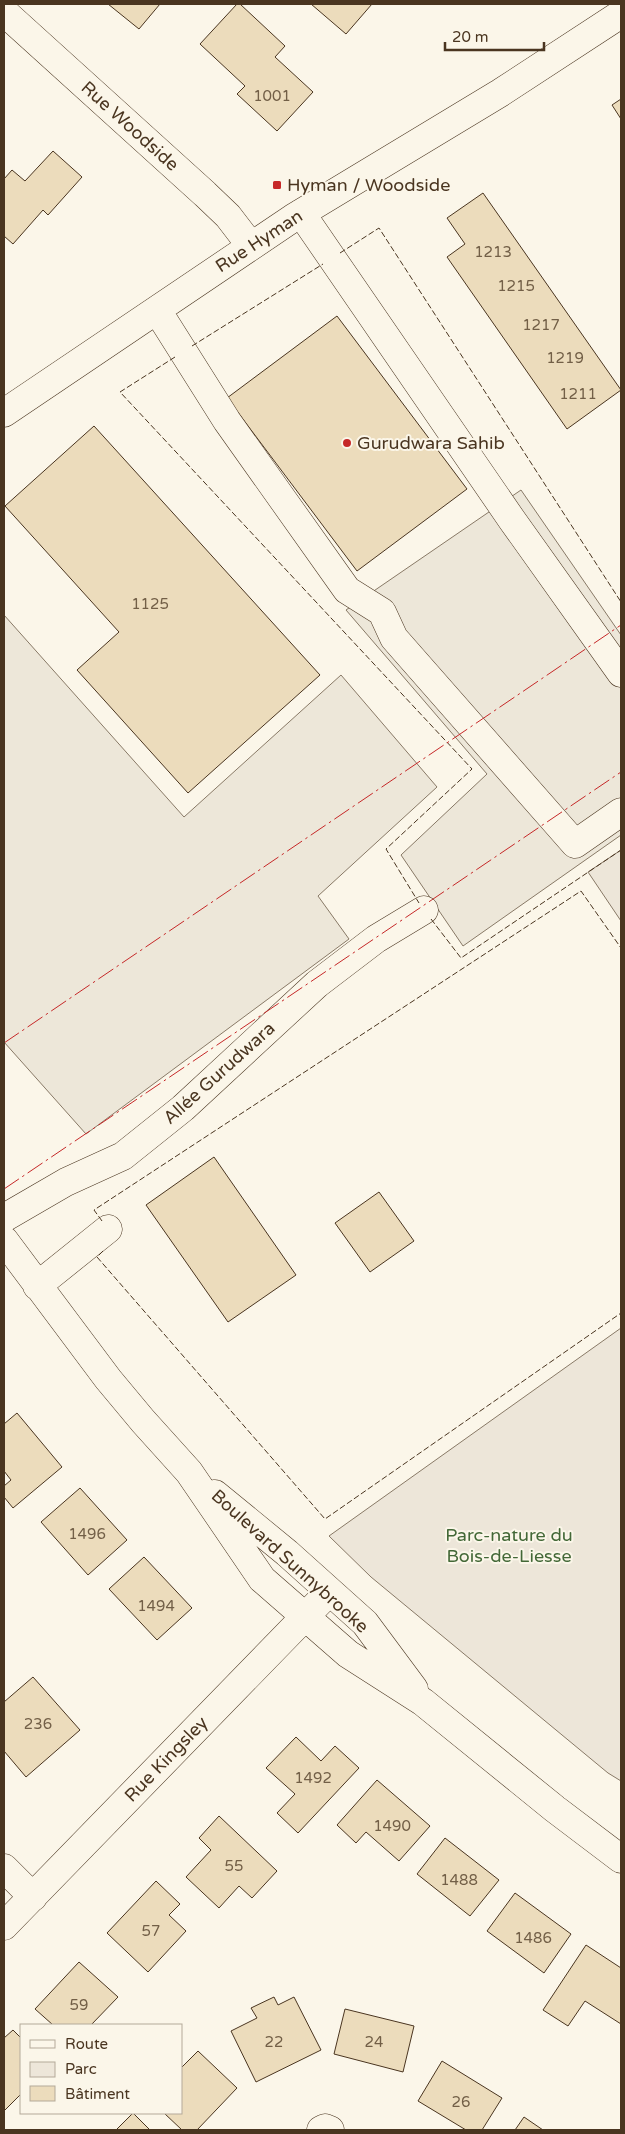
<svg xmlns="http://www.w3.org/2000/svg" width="625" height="2134" font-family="'Varela Round',sans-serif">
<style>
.green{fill:#ede6d9;stroke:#887966}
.parking{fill:#ede7d9;stroke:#887966}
.building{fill:#ecdcbc;stroke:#4a3520}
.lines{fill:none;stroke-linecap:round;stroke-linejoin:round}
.minor-casing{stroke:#4a3520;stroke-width:29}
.minor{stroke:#fbf6e9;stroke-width:28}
.fence{stroke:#4a3520;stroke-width:1;stroke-dasharray:6 2.5;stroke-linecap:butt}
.power{stroke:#c62828;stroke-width:1;stroke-dasharray:18 4 2.5 4;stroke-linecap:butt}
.poi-dot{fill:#c62828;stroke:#fbf6e9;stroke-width:2}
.labels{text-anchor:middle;stroke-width:4;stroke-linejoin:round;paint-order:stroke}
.number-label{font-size:15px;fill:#725f47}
.street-label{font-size:18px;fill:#4a3520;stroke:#fbf6e9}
.poi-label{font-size:18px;fill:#4a3520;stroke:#fbf6e9;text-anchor:start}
.park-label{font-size:18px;fill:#436837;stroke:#fbf6e9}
</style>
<rect width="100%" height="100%" fill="#fbf6e9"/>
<path class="green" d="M621,850V921L588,872Z
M621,1328V1781L608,1773L371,1577L329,1536Z"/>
<path class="parking" d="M521,490L621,635V835L463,946L401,855L487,774L346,610Z
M4,615L184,817L341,675L437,787L318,896L349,939L86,1134L4,1042Z"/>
<path class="building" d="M108,4H160L139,29Z
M237,4H240L285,46L275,57L313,92L277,131L237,94L245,86L200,44Z
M311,4H372L346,34Z
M621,99V119L612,105Z
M53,151L82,177L48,215L43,210L13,244L4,236V179L12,170L25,181Z
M483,193L621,390L567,429L447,257L465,244L447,218Z
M337,316L467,489L357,571L227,398Z
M94,426L320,675L188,793L77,670L119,632L5,506Z
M214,1157L296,1275L228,1322L146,1205Z
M379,1192L414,1241L370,1272L335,1223Z
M17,1413L62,1467L13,1508L4,1497V1486L11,1480L4,1471V1424Z
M80,1488L127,1540L88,1575L41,1522Z
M144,1557L192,1608L157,1640L109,1589Z
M33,1677L80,1730L26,1777L4,1751V1702Z
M296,1737L321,1761L335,1746L359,1768L298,1833L277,1813L295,1794L266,1768Z
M377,1780L430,1826L399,1861L366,1832L356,1843L337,1825Z
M219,1816L277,1871L252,1898L239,1886L219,1908L186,1877L211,1850L199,1838Z
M445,1838L499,1880L470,1916L417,1874Z
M156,1881L180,1904L169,1915L186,1931L148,1972L107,1933Z
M515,1893L571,1934L544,1973L487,1931Z
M586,1945L621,1968V2024L585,2001L568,2026L543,2010Z
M79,1962L118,1997L91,2025H53L35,2009Z
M274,1997L278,2005L294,1997L321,2050L256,2082L231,2031L257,2018L251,2008Z
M345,2009L414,2026L403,2072L334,2054Z
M13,2030L21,2038V2094L4,2111V2038Z
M198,2051L237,2088L197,2130H182L164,2113H181V2068Z
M442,2061L502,2098L482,2130H466L418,2101Z
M133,2113L150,2130H116Z
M524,2117L543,2130H515Z"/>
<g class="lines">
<g class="minor-casing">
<path id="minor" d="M4,12L205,194L228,216L251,246
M301,213L512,520L621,673
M157,310L227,421L347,590L382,612L394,638L575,844L621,812
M4,413L293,218L500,93L621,14
M4,1218L66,1182L123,1156L183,1108L317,984L376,939L424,910
M4,1240L108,1379L143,1421L189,1472L262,1579L348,1654L423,1702L555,1809L621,1859
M37,1286L108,1229
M215,1494L287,1553L365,1623L414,1689
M4,1868L33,1897
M4,1926L329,1592
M321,2130L325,2128L330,2130"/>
</g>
<use href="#minor" class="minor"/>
<path class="fence" d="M340,253L379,228L621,602
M192,346L323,264
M175,357L120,392L472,769L386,849L419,903
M431,919L461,958L621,850
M102,1221L94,1210L581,891L621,948
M103,1251L97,1257L325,1519L621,1313"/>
<path class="power" d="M4,1043L621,625
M4,1189L621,772"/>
</g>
<g class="poi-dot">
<rect x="272" y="180" width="10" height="10" rx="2.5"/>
<circle cx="347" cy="443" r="5"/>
</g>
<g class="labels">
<g class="number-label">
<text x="272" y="101">1001</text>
<text x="493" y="257">1213</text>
<text x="516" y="291">1215</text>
<text x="541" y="330">1217</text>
<text x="565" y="363">1219</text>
<text x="578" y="399">1211</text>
<text x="150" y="609">1125</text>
<text x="87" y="1539">1496</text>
<text x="156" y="1611">1494</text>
<text x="38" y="1729">236</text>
<text x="313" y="1783">1492</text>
<text x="392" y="1831">1490</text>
<text x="234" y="1871">55</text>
<text x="459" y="1885">1488</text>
<text x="151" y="1936">57</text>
<text x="533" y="1943">1486</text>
<text x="79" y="2010">59</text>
<text x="274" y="2047">22</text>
<text x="374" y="2047">24</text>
<text x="461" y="2107">26</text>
</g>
<g class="street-label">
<text transform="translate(130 126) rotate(42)" y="6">Rue Woodside</text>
<text transform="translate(259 241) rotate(-33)" y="6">Rue Hyman</text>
<text transform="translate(219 1073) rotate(-42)" y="6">Allée Gurudwara</text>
<text transform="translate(290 1561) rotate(42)" y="6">Boulevard Sunnybrooke</text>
<text transform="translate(166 1759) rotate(-46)" y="6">Rue Kingsley</text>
</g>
<g class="poi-label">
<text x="287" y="191">Hyman / Woodside</text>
<text x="357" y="449">Gurudwara Sahib</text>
</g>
<g class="park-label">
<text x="509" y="1541">Parc-nature du<tspan x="509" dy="21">Bois-de-Liesse</tspan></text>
</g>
</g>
<rect width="625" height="2134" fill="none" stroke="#4a3520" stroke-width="10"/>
<rect x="20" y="2024" width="162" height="90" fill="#fbf6e9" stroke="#b4a999"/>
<rect x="30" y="2040" width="25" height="8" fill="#fbf6e9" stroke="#b4a999"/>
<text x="65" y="2049" font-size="15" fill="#4a3520">Route</text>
<rect x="30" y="2062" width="25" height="15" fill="#ede6d9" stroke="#b4a999"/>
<text x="65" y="2074" font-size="15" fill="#4a3520">Parc</text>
<rect x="30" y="2086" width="25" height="15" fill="#ecdcbc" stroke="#b4a999"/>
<text x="65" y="2099" font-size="15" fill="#4a3520">Bâtiment</text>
<path d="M445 42v8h99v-8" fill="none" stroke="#4a3520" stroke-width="2.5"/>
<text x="452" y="42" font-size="15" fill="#4a3520" stroke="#fbf6e9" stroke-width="4" paint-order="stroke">20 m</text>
</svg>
